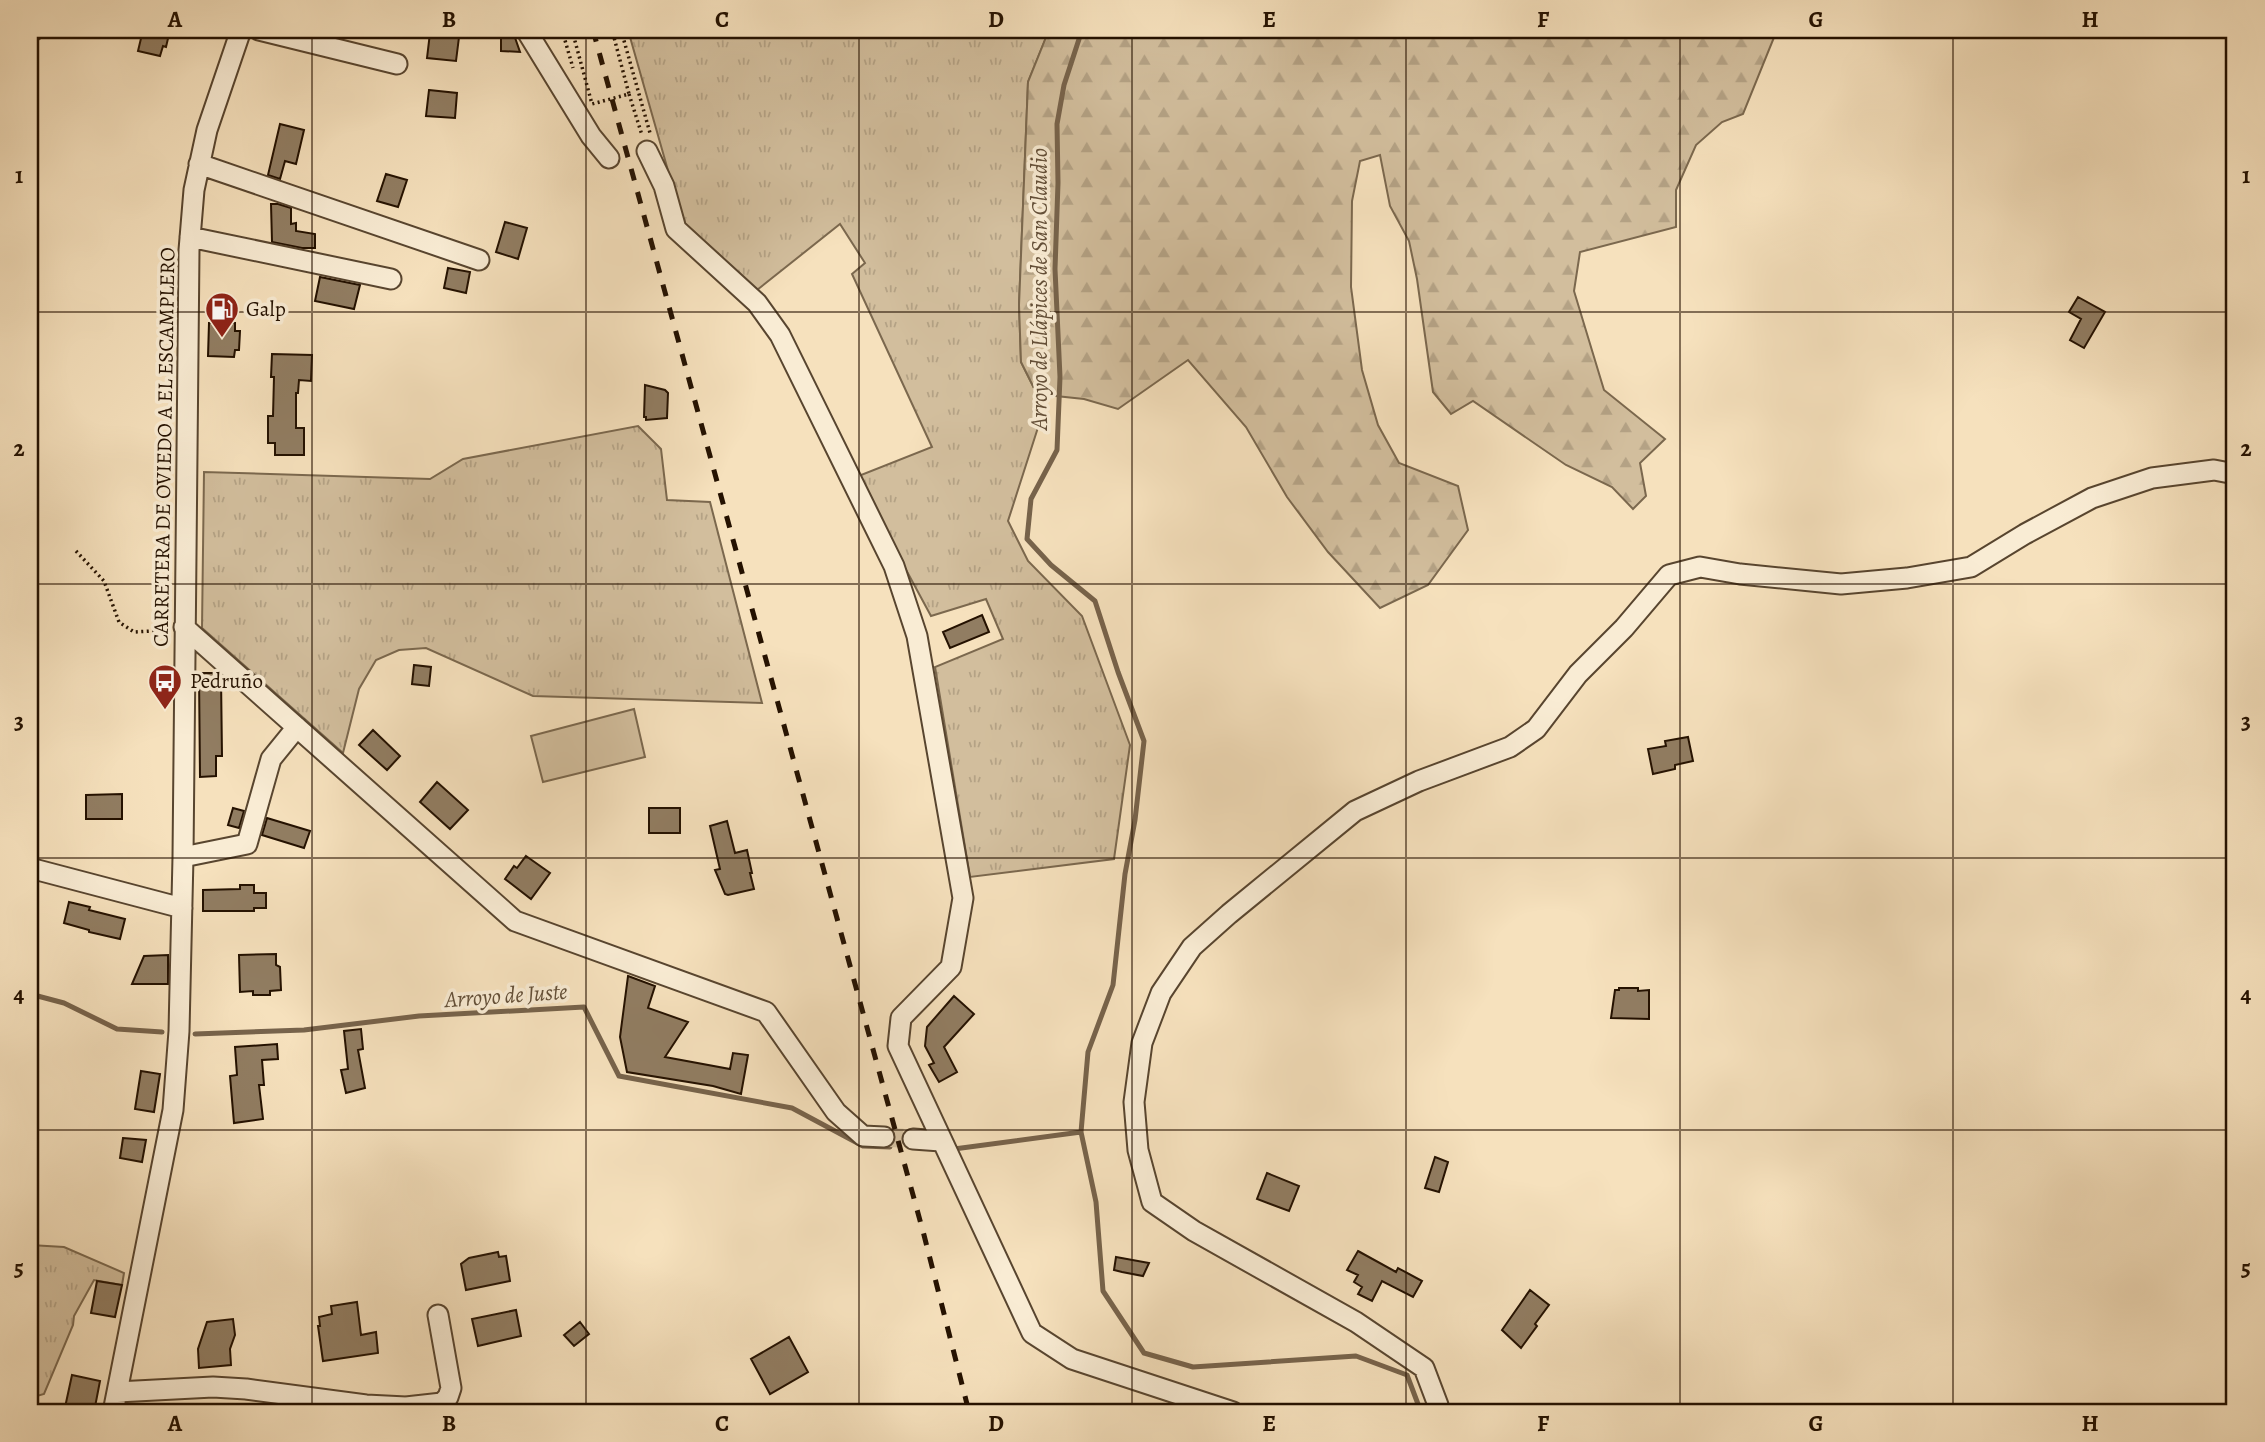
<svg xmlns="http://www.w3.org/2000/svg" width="2265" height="1442" font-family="Alegreya,serif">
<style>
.grass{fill:url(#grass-tufts);stroke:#7b684e;stroke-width:2}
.forest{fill:url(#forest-firs);stroke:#7b684e;stroke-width:2}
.garden{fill:#d2be9d;stroke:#7b684e;stroke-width:2}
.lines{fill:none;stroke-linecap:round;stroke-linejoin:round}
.stream{stroke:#77634b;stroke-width:5}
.building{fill:#917d62;stroke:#241100;stroke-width:2}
.minor-tunnel{stroke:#d6c2a1;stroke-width:19;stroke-dasharray:19 10;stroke-linecap:butt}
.minor-casing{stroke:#58452f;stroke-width:23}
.path{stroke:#241100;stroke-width:3.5;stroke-dasharray:2 3.5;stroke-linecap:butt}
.minor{stroke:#f9ecd4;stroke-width:19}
.rail{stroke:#241100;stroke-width:5;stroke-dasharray:12 12;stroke-linecap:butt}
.path-bridge{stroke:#241100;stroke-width:3.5;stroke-dasharray:2 3.5;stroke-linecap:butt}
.grid{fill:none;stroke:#241100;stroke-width:2;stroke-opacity:0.55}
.labels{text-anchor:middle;stroke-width:7;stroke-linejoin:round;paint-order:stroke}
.poi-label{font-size:21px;fill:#241100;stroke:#f9ecd4;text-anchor:start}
.street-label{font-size:21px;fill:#241100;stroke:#f9ecd4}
.water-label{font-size:23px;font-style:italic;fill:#634f38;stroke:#f9ecd4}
.neatline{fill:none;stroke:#241100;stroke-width:2.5}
.grid-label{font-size:23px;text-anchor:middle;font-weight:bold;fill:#241100}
</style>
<defs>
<pattern id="grass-tufts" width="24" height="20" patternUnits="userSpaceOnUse" patternTransform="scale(1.75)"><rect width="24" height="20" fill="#d2be9d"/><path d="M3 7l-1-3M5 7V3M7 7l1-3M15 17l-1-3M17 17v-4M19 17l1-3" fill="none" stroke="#b4a285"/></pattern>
<pattern id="forest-firs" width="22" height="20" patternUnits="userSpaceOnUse" patternTransform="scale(1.75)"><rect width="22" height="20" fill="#d2be9d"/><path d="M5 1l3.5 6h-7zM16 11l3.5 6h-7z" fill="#b4a285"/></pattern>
</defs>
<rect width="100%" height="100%" fill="#f6e1bd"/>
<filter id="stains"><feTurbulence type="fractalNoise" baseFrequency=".00286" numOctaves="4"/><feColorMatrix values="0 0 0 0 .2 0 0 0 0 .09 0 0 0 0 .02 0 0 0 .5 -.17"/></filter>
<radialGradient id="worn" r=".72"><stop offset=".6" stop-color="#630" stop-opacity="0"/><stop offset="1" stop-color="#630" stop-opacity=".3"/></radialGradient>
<path class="grass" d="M628,30H1049L1028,82L1019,305L1021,362L1037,394L1042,415L1008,521L1028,561L1082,616L1130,745L1114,859L970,877L935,667L1003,639L986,599L931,616L856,477L932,447L852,274L865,263L840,224L757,290L679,219L669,174Z
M638,426L661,449L667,500L710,502L762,703L533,696L426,648L399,650L376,660L359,689L343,753L202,628L204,472L430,479L463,459Z
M30,1245L64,1247L124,1273L122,1285L94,1280L74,1316L73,1325L44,1394L30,1398Z"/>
<path class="forest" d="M1049,30H1777L1743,114L1722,122L1696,145L1676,190V227L1580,252L1574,291L1604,390L1665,439L1640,463L1646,496L1633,509L1612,487L1566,465L1473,401L1451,414L1433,392L1417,279L1409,241L1390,206L1380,155L1360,161L1352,201L1351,287L1362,370L1378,425L1399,463L1458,486L1468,530L1428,585L1380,608L1328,552L1287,497L1246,427L1188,360L1118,409L1084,399L1037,394L1021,362L1019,305L1028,82Z"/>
<path class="garden" d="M634,709L645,757L543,782L531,736Z"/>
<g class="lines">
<path class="stream" d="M1082,30L1064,85L1057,124L1058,183L1055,269L1060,377L1057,450L1031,499L1027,539L1051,565L1095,601L1118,672L1144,741L1135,820L1125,874L1113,985L1088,1052L1081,1132L1096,1202L1103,1291L1144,1353L1193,1367L1356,1356L1407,1375L1421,1412
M30,994L64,1003L117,1029L162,1032
M195,1034L304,1030L419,1016L584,1007L619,1076L792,1108L863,1146L890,1147
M954,1149L1081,1132"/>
</g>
<path class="building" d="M143,30H170L166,47L163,46L160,56L138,51Z
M501,32H513L520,52L501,51Z
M430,33L459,37L456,61L427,58Z
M429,90L457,93L455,118L426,116Z
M280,124L304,130L296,164L285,161L280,179L268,175Z
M386,174L407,180L398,207L377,201Z
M271,204H278L291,208V224L296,223V231L315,234V248H302L272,242Z
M505,222L527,228L518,259L496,252Z
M448,268L470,272L466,293L444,288Z
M320,277L360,285L354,309L315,301Z
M2078,297L2105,312L2084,348L2070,340L2081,319L2069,312Z
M209,323H235V331H240L239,350H235L234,357L208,356Z
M272,354L312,355L311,381L299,380L298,393H296V428H304V455H275V443H268V416H273L274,377H271Z
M645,385L665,390L668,393L667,418L646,420V417H644Z
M982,615L989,632L950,648L943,632Z
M414,665L431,667L429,686L412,684Z
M199,673H217L221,677L222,756H216V776L200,777Z
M373,730L400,756L387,770L359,745Z
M1688,737L1693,761L1675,765V769L1653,774L1648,749L1666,746L1665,741Z
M437,782L468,810L450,829L420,802Z
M122,794V819H86V795Z
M233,808L244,811L239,828L228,825Z
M649,808H680V833H649Z
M267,818L310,831L304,848L262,835Z
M727,821L735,853L747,850L752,873H750L754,889L728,895L725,894L715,870L720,869L710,826Z
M526,856L550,873L531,899L505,879L514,866L517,868Z
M240,885H254V893H266V908H254V911H203V890L240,889Z
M69,902L90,907L89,910L125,919L120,939L89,932V930L64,923Z
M276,954V965L280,967L281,990L270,991V995H253V991L240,992L239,955Z
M168,955V984H132L144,956Z
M628,976L655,986L648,1008L688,1022L665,1057L730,1069L733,1053L748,1055L741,1094L713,1086L627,1072L620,1037Z
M1619,988H1638V991L1649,990V1019L1611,1018L1615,990H1619Z
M954,996L974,1014L944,1047L957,1072L939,1082L929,1065L934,1063L925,1046L927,1027Z
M361,1029L363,1049L358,1050L365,1088L346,1093L341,1070L348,1069L344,1031Z
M277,1044L278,1059L262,1060L264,1085H259L263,1119L234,1123L230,1076L237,1075L235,1047Z
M141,1071L160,1074L154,1112L135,1109Z
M123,1138L146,1140L142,1162L120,1158Z
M1435,1157L1448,1162L1439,1192L1425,1188Z
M1267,1173L1299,1186L1289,1211L1257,1199Z
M1358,1251L1396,1272L1398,1268L1422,1281L1413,1297L1382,1281L1372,1301L1358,1294L1362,1287L1354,1282L1358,1275L1347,1270Z
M498,1252L499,1257L506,1256L510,1281L466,1290L461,1264L469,1258Z
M1116,1257L1149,1263L1143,1276L1122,1272L1114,1270Z
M97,1281L122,1285L115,1317L91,1313Z
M1530,1290L1549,1305L1535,1324L1537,1326L1521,1348L1502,1330Z
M357,1302L361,1335L376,1332L378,1353L323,1361L318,1326H320L319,1317L332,1314L331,1306Z
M516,1310L521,1336L478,1346L472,1319Z
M233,1319L235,1335L230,1349L231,1365L199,1368L198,1349L207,1322Z
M580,1322L589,1334L574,1346L564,1335Z
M789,1337L808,1372L770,1394L751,1359Z
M72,1375L100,1381L94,1412H64Z"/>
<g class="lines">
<path class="minor-tunnel" d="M884,1137L913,1139"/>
<g class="minor-casing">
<path id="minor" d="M259,30L397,64
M526,30L591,136L609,158
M30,31L34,30
M647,151L664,186L676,229L757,303L780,335L894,566L917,636L963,898L951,967L901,1018L898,1046L1032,1333L1072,1359L1233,1412
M199,164L479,260
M190,237L391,279
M184,627L515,921L766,1012L836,1112L863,1136L884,1137
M183,857L247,844L271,759L297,727
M30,868L182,908
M913,1139L941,1141
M117,1392L213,1387L246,1389L366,1405L406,1407L442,1403L448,1397L451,1388L438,1315
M113,1412L173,1110L179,1031L183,857L189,250L194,190L207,130L241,30
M1438,1412V1405L1424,1368L1356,1322L1194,1231L1152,1202L1138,1150L1134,1102L1142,1043L1161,993L1192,947L1229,914L1355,811L1419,781L1510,747L1536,729L1578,674L1624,628L1669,575L1700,567L1740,574L1841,584L1907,578L1971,567L2025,534L2092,498L2152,478L2214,470L2235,474"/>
</g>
<path class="path" d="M562,30L573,68
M621,30L650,133
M629,94L642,135
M76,551L104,581L119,622L134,632L169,630"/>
<use href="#minor" class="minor"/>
<path class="rail" d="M593,30L924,1235L969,1412"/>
<path class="path-bridge" d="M572,30L592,104L629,94L612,30"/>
</g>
<path class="grid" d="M312,30V1412M586,30V1412M859,30V1412M1132,30V1412M1406,30V1412M1680,30V1412M1953,30V1412M30,312H2235M30,584H2235M30,858H2235M30,1130H2235"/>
<defs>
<g id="fuel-pin" transform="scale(1.75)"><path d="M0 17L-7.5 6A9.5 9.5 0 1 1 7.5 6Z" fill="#8f2418" stroke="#f9ecd4"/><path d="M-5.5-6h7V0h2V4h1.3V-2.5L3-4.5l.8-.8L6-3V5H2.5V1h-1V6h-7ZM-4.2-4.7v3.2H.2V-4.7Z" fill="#fff"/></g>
<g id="bus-pin" transform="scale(1.75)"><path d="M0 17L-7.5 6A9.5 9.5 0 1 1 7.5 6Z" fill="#8f2418" stroke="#f9ecd4"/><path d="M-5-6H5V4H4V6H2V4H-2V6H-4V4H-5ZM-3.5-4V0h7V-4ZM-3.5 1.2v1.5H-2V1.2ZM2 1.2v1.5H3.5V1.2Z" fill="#fff"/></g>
</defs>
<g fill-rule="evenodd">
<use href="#fuel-pin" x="222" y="309"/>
<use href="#bus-pin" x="165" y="681"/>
</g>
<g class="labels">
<g class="poi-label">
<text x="246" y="316">Galp</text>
<text x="190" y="688">Pedruño</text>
</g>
<g class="street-label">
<text transform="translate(164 447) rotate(-89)" y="7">CARRETERA DE OVIEDO A EL ESCAMPLERO</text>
</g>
<g class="water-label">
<text transform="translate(1039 289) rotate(-90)" y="8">Arroyo de Llápices de San Claudio</text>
<text transform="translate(506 995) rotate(-4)" y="8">Arroyo de Juste</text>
</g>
</g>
<rect width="2265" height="1442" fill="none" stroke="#f6e1bd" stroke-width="77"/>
<rect x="38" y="38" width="2188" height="1366" class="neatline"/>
<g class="grid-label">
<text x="175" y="27">A</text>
<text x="449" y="27">B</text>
<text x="722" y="27">C</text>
<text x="996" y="27">D</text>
<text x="1269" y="27">E</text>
<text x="1543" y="27">F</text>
<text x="1816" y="27">G</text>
<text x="2090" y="27">H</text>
<text x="19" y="183">1</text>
<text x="2246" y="183">1</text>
<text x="19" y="456">2</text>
<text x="2246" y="456">2</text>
<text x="19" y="729">3</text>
<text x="2246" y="729">3</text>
<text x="19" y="1002">4</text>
<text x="2246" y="1002">4</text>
<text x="19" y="1275">5</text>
<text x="2246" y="1275">5</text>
<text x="175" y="1431">A</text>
<text x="449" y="1431">B</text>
<text x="722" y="1431">C</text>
<text x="996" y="1431">D</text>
<text x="1269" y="1431">E</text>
<text x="1543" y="1431">F</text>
<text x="1816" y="1431">G</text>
<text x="2090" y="1431">H</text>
</g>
<rect width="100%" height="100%" filter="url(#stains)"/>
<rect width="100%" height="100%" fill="url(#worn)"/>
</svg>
